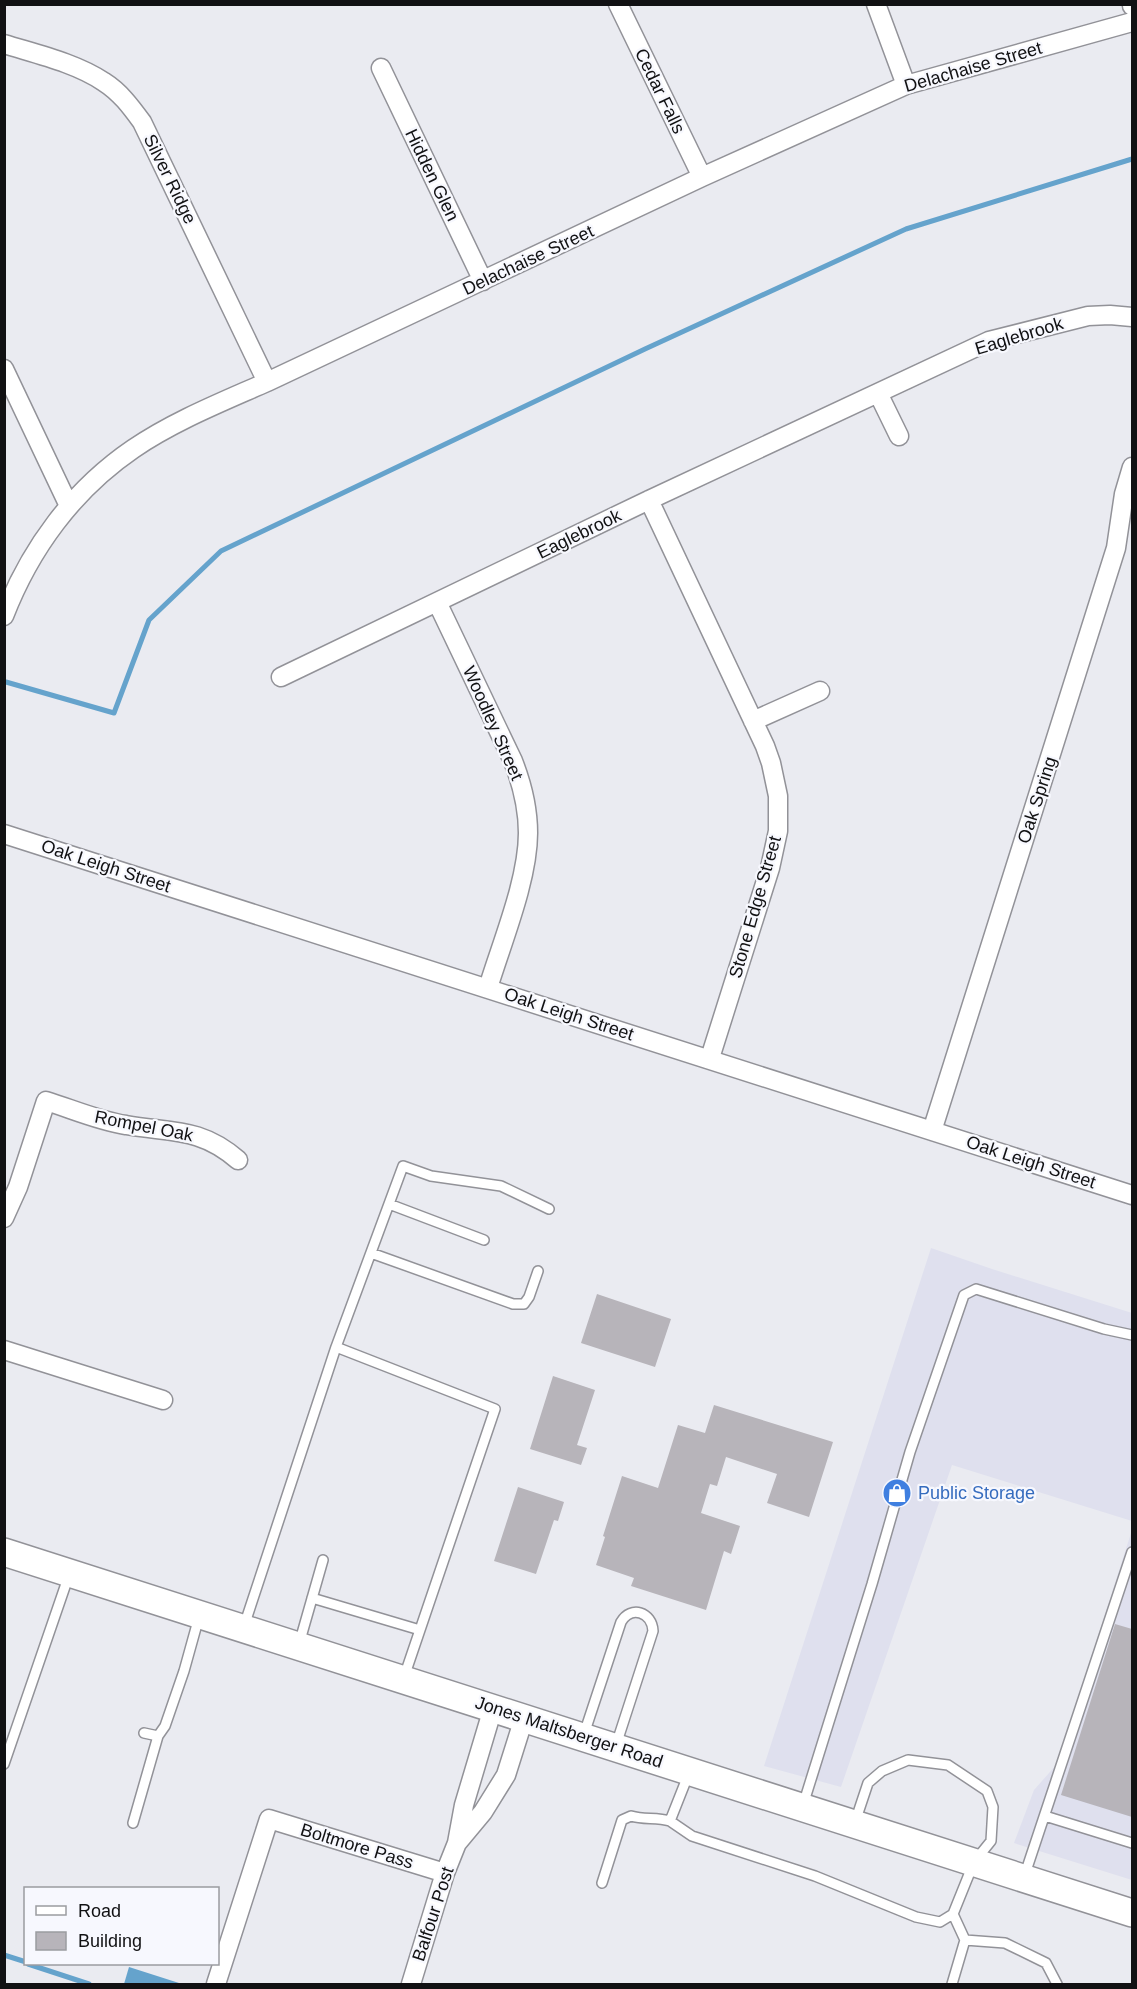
<svg xmlns="http://www.w3.org/2000/svg" width="1137" height="1989" font-family="Arial,sans-serif">
<style>
.built{fill:#dfe0ee}
.water{fill:#65a3cc}
.lines{fill:none;stroke-linecap:round;stroke-linejoin:round}
.stream{stroke:#65a3cc;stroke-width:5}
.building{fill:#b7b4ba}
.lane-casing{stroke:#929298;stroke-width:12}
.street-casing{stroke:#929298;stroke-width:21}
.secondary-casing{stroke:#929298;stroke-width:30}
.lane{stroke:#fff;stroke-width:9}
.street{stroke:#fff;stroke-width:18}
.secondary{stroke:#fff;stroke-width:27}
.labels{text-anchor:middle;stroke-width:4.5;stroke-linejoin:round;paint-order:stroke}
.street-label{font-size:18px;fill:#111113;stroke:#f7f8fe}
.shop-label{font-size:18px;fill:#366cbe;stroke:#f7f8fe;text-anchor:start}
</style>
<rect width="100%" height="100%" fill="#eaebf1"/>
<path class="built" d="M931,1248L992,1269L1132,1313V1521L952,1465L841,1787L764,1766Z
M1132,1530V1880L1014,1843L1034,1790L1057,1764Z"/>
<path class="water" d="M129,1967L179,1983V1984H124Z"/>
<g class="lines">
<path class="stream" d="M6,682L114,713L149,620L221,551L645,349L906,229L1132,159
M4,1955L26,1962
M28,1964L89,1984"/>
</g>
<path class="building" d="M597,1294L671,1319L655,1367L581,1343Z
M553,1376L595,1390L577,1445L587,1448L581,1465L530,1449Z
M714,1405L833,1442L809,1517L767,1503L777,1474L726,1457L717,1486L710,1484L701,1513L740,1526L731,1554L724,1551L706,1610L631,1586L634,1578L596,1565L605,1537L603,1536L622,1476L658,1488L678,1425L705,1433Z
M518,1487L564,1502L558,1521L554,1520L536,1574L494,1561Z
M1115,1624L1132,1629V1817L1061,1795Z"/>
<g class="lines">
<g class="lane-casing">
<path id="lane" d="M389,1204L484,1240
M371,1253L513,1304H524L529,1297L538,1271
M336,1347L403,1166L431,1176L501,1186L549,1209
M312,1598L420,1630
M244,1626L336,1347L495,1409L404,1677
M299,1644L323,1560
M144,1733L158,1736L165,1726L184,1671L199,1617
M584,1734L621,1622C631,1605 652,1612 653,1631L616,1745
M4,1764L69,1575
M689,1773L670,1821L692,1836L815,1876L916,1917L940,1922L953,1914
M803,1805L872,1584L910,1452L964,1295L976,1289L1104,1329L1132,1335
M1045,1816L1132,1843
M855,1822L868,1783L882,1771L908,1760L948,1765L987,1791L993,1807L991,1841L974,1862L953,1914L965,1940L952,1984
M133,1823L158,1736
M1024,1877L1132,1552
M602,1883L622,1820L631,1816C644,1820 656,1817 670,1821
M965,1940L1005,1943L1046,1963L1057,1984"/>
</g>
<g class="street-casing">
<path id="street" d="M618,4L702,177
M876,4L906,85
M1132,4V6
M4,44C36,54 76,63 104,82C120,92 131,107 142,122L267,382
M381,68L483,281
M4,369L69,506
M878,393L899,436
M649,500L765,746L771,763L778,796V831L770,868L710,1058
M437,602L513,761C522,784 528,808 528,833C528,880 502,942 488,988
M4,616C30,549 73,490 133,449C174,421 222,402 267,382L702,177L906,85L1132,22
M281,677L649,500L989,341L1088,316L1110,315L1132,317
M753,721L820,691
M4,834L1132,1195
M932,1131L1116,548L1124,494L1132,467
M4,1218L18,1187L46,1101C72,1109 99,1121 126,1125C171,1133 200,1127 238,1160
M4,1350L163,1400
M458,1842L483,1812L506,1775L524,1718
M216,1984L269,1819L445,1873
M411,1984L445,1873L457,1843L464,1805L493,1708"/>
</g>
<g class="secondary-casing">
<path id="secondary" d="M4,1552L1132,1913"/>
</g>
<use href="#lane" class="lane"/>
<use href="#street" class="street"/>
<use href="#secondary" class="secondary"/>
</g>
<defs>
<g id="shop-disc" transform="scale(1.5)"><circle r="9.5" fill="#3f7fe0" stroke="#f7f8fe"/><path d="M-5-2.5h2.3a2.7 3.5 0 0 1 5.4 0H5L5.5 6h-11ZM-1.5-2.5h3a1.5 2.3 0 0 0-3 0Z" fill="#fff"/></g>
</defs>
<g fill-rule="evenodd">
<use href="#shop-disc" x="897" y="1493"/>
</g>
<g class="labels">
<g class="street-label">
<text transform="translate(973 67) rotate(-16)" y="6">Delachaise Street</text>
<text transform="translate(660 91) rotate(64)" y="6">Cedar Falls</text>
<text transform="translate(432 175) rotate(64)" y="6">Hidden Glen</text>
<text transform="translate(170 179) rotate(64)" y="6">Silver Ridge</text>
<text transform="translate(528 260) rotate(-25)" y="6">Delachaise Street</text>
<text transform="translate(1019 336) rotate(-17)" y="6">Eaglebrook</text>
<text transform="translate(579 534) rotate(-26)" y="6">Eaglebrook</text>
<text transform="translate(493 723) rotate(66)" y="6">Woodley Street</text>
<text transform="translate(1037 800) rotate(-72)" y="6">Oak Spring</text>
<text transform="translate(106 866) rotate(18)" y="6">Oak Leigh Street</text>
<text transform="translate(755 907) rotate(-74)" y="6">Stone Edge Street</text>
<text transform="translate(569 1014) rotate(18)" y="6">Oak Leigh Street</text>
<text transform="translate(144 1126) rotate(11)" y="6">Rompel Oak</text>
<text transform="translate(1031 1162) rotate(18)" y="6">Oak Leigh Street</text>
<text transform="translate(569 1732) rotate(18)" y="6">Jones Maltsberger Road</text>
<text transform="translate(357 1846) rotate(17)" y="6">Boltmore Pass</text>
<text transform="translate(433 1914) rotate(-72)" y="6">Balfour Post</text>
</g>
<g class="shop-label">
<text x="918" y="1499">Public Storage</text>
</g>
</g>
<rect width="1137" height="1989" fill="none" stroke="#111113" stroke-width="12"/>
<rect x="24" y="1887" width="195" height="78" fill="#f7f8fe" stroke="#9b9ca0" stroke-width="1.5"/>
<rect x="36" y="1906" width="30" height="9" fill="#ffffff" stroke="#9b9ca0" stroke-width="1.5"/>
<text x="78" y="1917" font-size="18" fill="#111113">Road</text>
<rect x="36" y="1932" width="30" height="18" fill="#b7b4ba" stroke="#9b9ca0" stroke-width="1.5"/>
<text x="78" y="1947" font-size="18" fill="#111113">Building</text>
</svg>
